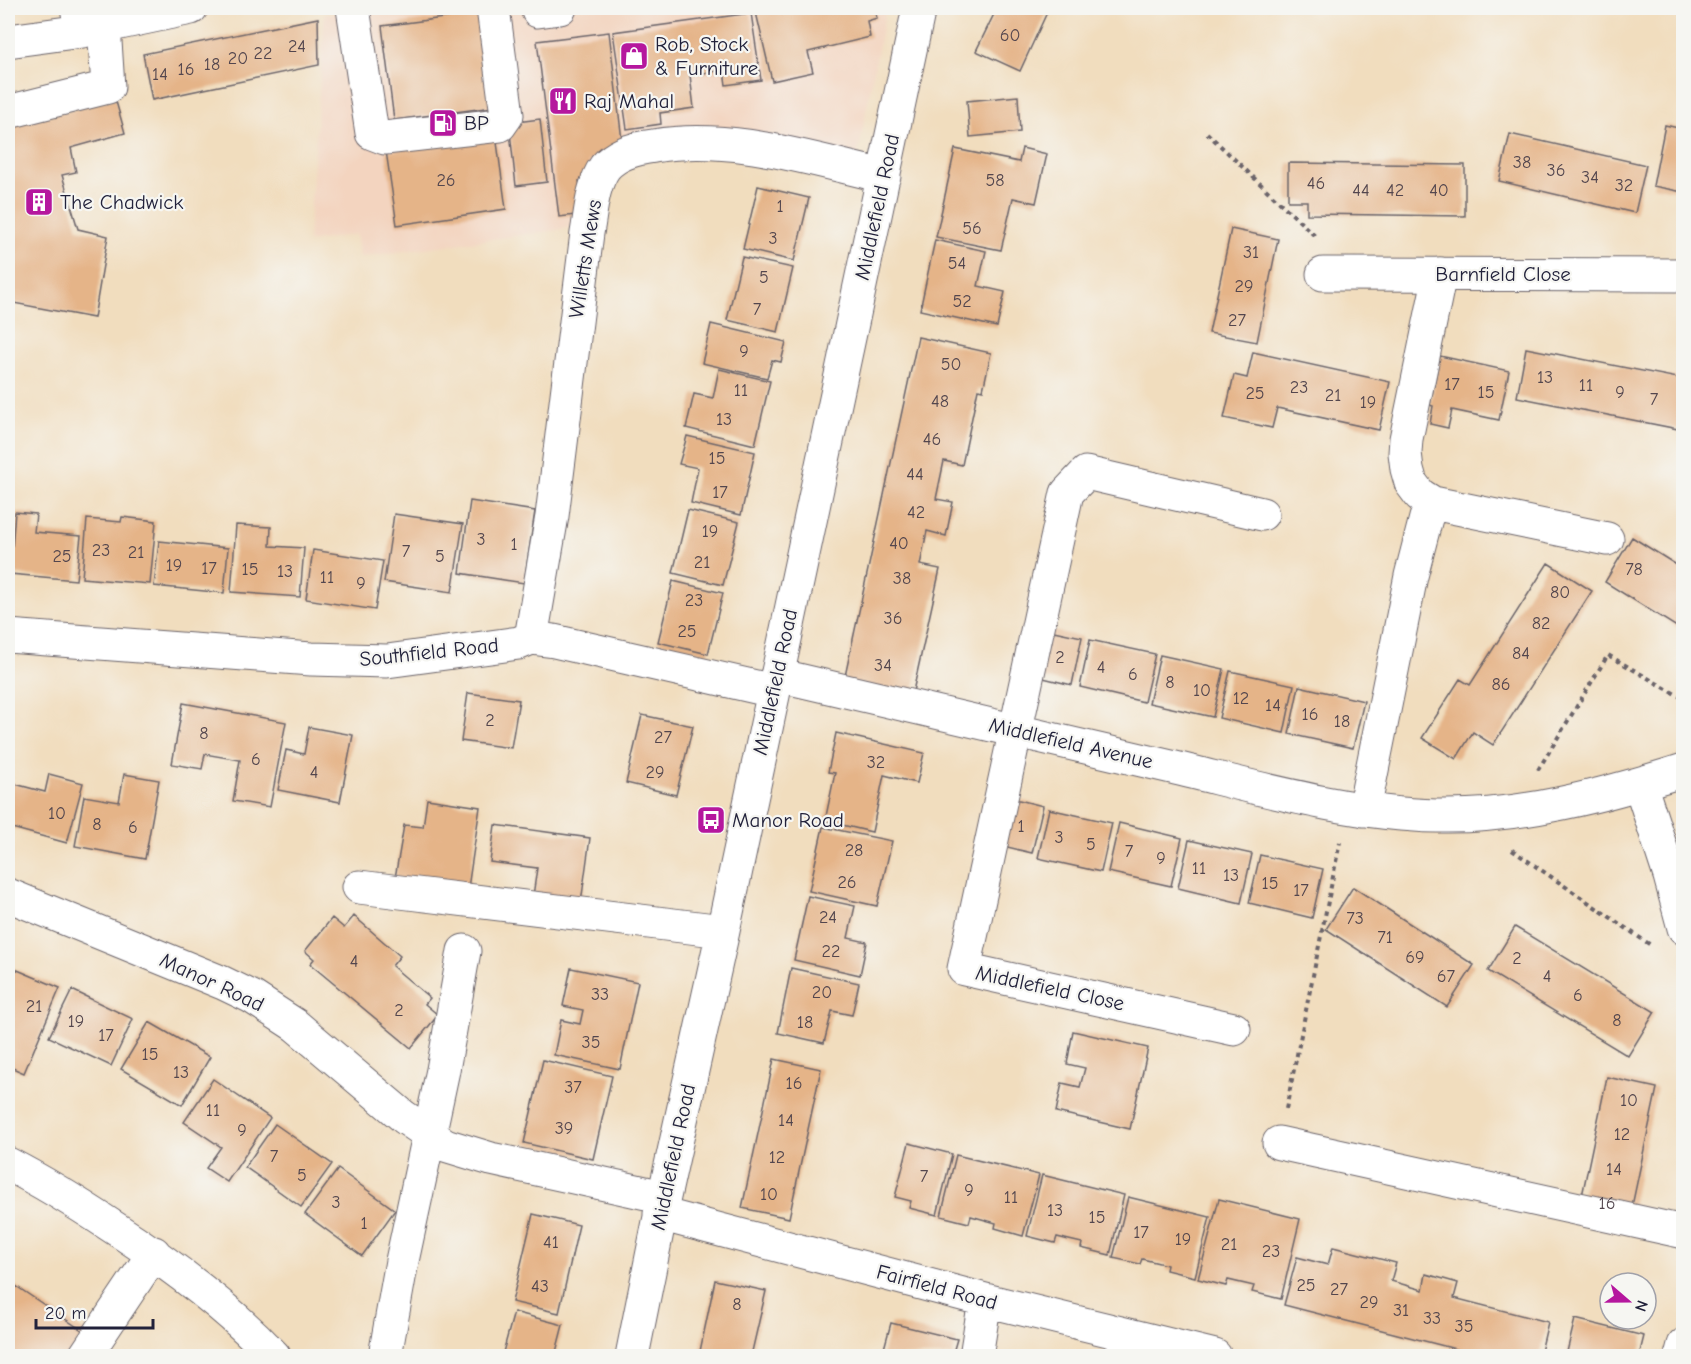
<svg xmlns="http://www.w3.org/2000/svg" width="1691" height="1364" font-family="'Comic Neue',sans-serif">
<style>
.built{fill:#f3d4bf}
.building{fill:#e5b488}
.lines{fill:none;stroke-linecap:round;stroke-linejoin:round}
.minor-casing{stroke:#6a6369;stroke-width:35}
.major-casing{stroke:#6a6369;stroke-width:35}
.path{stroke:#6a6369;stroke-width:4;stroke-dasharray:4.5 4.5;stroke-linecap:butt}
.minor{stroke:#fff;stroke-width:33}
.major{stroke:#fff;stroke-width:33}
.labels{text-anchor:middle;stroke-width:4.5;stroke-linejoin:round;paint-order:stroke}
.number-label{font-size:18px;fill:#53464e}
.poi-label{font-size:21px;fill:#22223b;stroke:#f6f6f2;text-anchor:start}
.street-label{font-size:21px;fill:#22223b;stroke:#f6f6f2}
</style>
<rect width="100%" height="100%" fill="#f6f6f2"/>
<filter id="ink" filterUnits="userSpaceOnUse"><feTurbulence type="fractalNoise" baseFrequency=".0167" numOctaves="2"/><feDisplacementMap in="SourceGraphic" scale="12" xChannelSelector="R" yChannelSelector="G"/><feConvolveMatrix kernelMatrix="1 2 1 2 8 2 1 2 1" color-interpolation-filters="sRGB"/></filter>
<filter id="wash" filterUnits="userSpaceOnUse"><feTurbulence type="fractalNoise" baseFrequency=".008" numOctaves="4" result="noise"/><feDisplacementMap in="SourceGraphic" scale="24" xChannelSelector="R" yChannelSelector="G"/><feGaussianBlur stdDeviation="1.35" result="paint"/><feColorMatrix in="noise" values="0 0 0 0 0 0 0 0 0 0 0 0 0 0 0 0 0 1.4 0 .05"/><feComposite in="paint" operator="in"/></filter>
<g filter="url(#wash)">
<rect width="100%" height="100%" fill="#f1ddbe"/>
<path class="built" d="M381,8H886L857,158L603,155L579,225L558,230L360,257L356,234L308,242L325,14Z"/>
<g id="blocks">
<path class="building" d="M755,8H874L877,18L867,21L870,37L808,52L813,72L772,81Z
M997,8H1049L1020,71L976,51Z
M482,13L493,107L394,120L382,26Z
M751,13L761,80L726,85L724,70L690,75L694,108L660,113L661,124L627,129L613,32Z
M318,18L319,65L152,100L143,54Z
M609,32L624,157L589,161L591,180L579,181L584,214L559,217L537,41Z
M1018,96L1020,132L970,137L967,101Z
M115,98L125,133L71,148L76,172L62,175L78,229L108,236L94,318L8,302V125Z
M540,119L547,182L516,186L509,123Z
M1665,125L1683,129V192L1653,186Z
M1510,134L1646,165L1635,213L1499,181Z
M496,135L506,209L397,225L386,151Z
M1022,148L1047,154L1036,203L1013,198L1001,250L936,237L955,149L1019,162Z
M1288,163L1465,165V216L1307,214V201H1288Z
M758,186L809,198L794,261L743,249Z
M1231,229L1278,239L1257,342L1209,333Z
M935,240L986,251L978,286L1005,292L997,327L920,310Z
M742,257L793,268L778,332L727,320Z
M711,324L786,342L781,362L772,360L767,378L702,363Z
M918,337L991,353L983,390L978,389L962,465L944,461L936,499L953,502L946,536L927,531L920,565L940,569L912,696L844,681Z
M1526,348L1683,379V430L1517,397Z
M1253,352L1390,382L1379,430L1277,408L1272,428L1224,418L1234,375L1247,378Z
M1440,356L1509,371L1499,420L1452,410L1448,428L1430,424L1433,406L1430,405Z
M719,369L770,381L755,445L686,428L694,394L713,398Z
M687,436L755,452L741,515L691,503L698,468L679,464Z
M470,501L535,511L524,583L460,573Z
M688,510L739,522L723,585L673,573Z
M15,512L36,514L34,532L81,536L76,580L10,574Z
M394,514L463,524L452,592L384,582Z
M122,517L156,521L150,584L82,578L87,519L121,522Z
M236,525L271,527L270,546L304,548L300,597L231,592Z
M1632,537L1683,569V631L1605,582Z
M159,541L228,548L224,593L154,586Z
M313,550L383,561L375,610L306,599Z
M1548,563L1592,591L1493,745L1473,732L1456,759L1422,738L1460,679L1470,685Z
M673,581L723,593L708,654L658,642Z
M1049,630L1082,637L1072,685L1039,677Z
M1090,640L1155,654L1144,702L1080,687Z
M1160,655L1224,669L1213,717L1149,703Z
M1230,671L1294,685L1284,733L1219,718Z
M1299,686L1364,701L1353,748L1289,734Z
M468,693L519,700L511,748L461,741Z
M183,703L286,722L270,807L233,801L240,760L205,754L202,769L172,764Z
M642,715L693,726L676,795L626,783Z
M309,727L353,735L340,802L278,790L286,750L304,754Z
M836,733L924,753L917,783L884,775L872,832L825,821L835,773L828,772Z
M49,774L83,783L67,843L8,827V799L11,783L45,792Z
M124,774L159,780L145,859L75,846L84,796L119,802Z
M1011,798L1043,806L1032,853L999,845Z
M427,799L480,807L468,888L395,878L404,825L423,827Z
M1049,809L1112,823L1101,872L1038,858Z
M1119,823L1182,838L1171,886L1108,872Z
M495,825L590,838L580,910L532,903L537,868L490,862Z
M823,827L892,841L877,906L809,891Z
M1189,840L1252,854L1241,903L1178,888Z
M1260,855L1323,869L1312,918L1249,903Z
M1353,887L1474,965L1447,1007L1326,929Z
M808,896L855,906L848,938L867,942L860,975L794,960Z
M354,916L400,956L392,966L430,998L425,1004L438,1015L411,1048L310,964L314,959L305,951L332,918L344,928Z
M1515,927L1655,1012L1628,1056L1488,971Z
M8,966L60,988L24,1073L8,1066Z
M571,968L638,982L620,1069L554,1055L561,1020L580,1024L583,1010L563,1006Z
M791,968L859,983L852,1015L832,1011L824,1043L778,1033Z
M72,990L133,1019L111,1066L49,1037Z
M149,1022L210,1057L182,1105L121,1069Z
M1073,1031L1148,1048L1130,1129L1056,1112L1062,1083L1080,1087L1085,1068L1067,1064Z
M774,1059L821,1069L789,1218L742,1208Z
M543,1060L612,1076L593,1159L524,1143Z
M1607,1077L1657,1088L1628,1225L1578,1215Z
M213,1079L270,1118L227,1182L206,1168L221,1147L184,1122Z
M275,1124L332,1164L301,1207L245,1167Z
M909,1143L952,1154L937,1215L909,1208L911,1201L895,1197Z
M956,1155L1039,1175L1023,1236L995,1228L996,1223L971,1216L969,1223L941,1216Z
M338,1169L395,1210L362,1256L305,1214Z
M1042,1175L1124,1195L1110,1255L1081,1248L1082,1243L1069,1240L1057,1237L1055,1243L1027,1236Z
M1128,1197L1210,1217L1195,1277L1166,1270L1167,1265L1155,1262L1142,1259L1140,1264L1113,1258Z
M1219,1199L1300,1219L1281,1299L1252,1292L1254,1286L1228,1280L1226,1286L1198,1279Z
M533,1214L579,1225L559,1313L512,1302Z
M1333,1247L1396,1263L1391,1281L1423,1290L1426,1274L1458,1283L1454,1298L1548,1322L1540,1356H1483L1284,1305L1297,1257L1328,1265Z
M715,1280L766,1291L751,1356H699Z
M16,1286L86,1333L70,1356H8V1299Z
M514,1312L563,1325L555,1356H502Z
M1575,1319L1644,1336L1639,1356H1566Z
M891,1323L957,1339L952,1356H882Z"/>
</g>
</g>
<g filter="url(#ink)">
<use href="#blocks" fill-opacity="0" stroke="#6a6369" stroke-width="1.5"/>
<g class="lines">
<g class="minor-casing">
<path id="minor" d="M77,8L82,31
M353,8L372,133L385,138L500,125L507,115L493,8
M538,11L560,8
M8,112L108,87L104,26
M1323,274L1684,275
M1440,274L1406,439L1405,453L1407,469L1411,483L1420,495L1433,503L1607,539
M8,636L311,659L387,661L519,643L531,638L554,641L773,691
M531,638L552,516L587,233C591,212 592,185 605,167C617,153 637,148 654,146C731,133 809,159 884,176
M777,675C907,705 1037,735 1167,766C1256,787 1346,814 1437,816C1520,818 1605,795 1684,770
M1640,784L1670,876L1684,928
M1364,810L1411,576L1426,518L1433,503
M359,887L723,931
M8,895L223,983L252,997L295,1025L404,1117L445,1145L491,1159L664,1197
M1234,1029L964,969L1067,493L1086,473L1262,514
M1279,1143L1684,1232
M8,1164C43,1182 77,1203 110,1225C169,1263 226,1305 274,1356
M660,1214L985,1300L1215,1356
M85,1356L154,1253
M385,1356L402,1261L443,1070L464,951
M632,1356L664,1197L723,931L919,8
M976,1356L985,1300
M1681,1356L1684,1345"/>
</g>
<g class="major-casing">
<path id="major" d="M8,41L82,31L191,8"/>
</g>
<path class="path" d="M1207,133L1317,238
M1538,770L1608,655L1684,699
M1512,850L1652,946
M1286,1109L1340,842"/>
<use href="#minor" class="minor"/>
<use href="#major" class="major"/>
</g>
</g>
<defs>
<g id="shop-square" transform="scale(1.5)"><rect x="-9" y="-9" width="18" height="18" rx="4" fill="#b5179e" stroke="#f6f6f2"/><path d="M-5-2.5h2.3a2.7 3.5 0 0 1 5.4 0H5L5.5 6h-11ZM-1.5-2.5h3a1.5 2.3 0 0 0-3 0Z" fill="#fff"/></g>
<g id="restaurant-square" transform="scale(1.5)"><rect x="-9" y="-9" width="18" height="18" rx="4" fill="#b5179e" stroke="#f6f6f2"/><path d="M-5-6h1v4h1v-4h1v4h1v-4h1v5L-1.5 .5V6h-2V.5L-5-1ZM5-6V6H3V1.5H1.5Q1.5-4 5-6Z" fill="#fff"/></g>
<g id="fuel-square" transform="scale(1.5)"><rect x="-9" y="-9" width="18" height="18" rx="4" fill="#b5179e" stroke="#f6f6f2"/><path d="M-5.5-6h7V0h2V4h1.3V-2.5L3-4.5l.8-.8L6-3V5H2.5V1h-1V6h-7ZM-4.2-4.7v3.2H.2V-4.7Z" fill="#fff"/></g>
<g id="building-square" transform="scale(1.5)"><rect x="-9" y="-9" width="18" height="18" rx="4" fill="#b5179e" stroke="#f6f6f2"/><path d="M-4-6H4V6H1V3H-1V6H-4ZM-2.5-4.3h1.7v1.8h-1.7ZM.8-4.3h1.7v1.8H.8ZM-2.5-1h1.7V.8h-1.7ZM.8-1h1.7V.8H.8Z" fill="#fff"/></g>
<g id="bus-square" transform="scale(1.5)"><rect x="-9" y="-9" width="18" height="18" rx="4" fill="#b5179e" stroke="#f6f6f2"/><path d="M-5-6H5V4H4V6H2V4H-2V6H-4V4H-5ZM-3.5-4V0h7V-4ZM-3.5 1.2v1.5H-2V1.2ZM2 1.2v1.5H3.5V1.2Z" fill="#fff"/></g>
</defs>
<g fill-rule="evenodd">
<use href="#shop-square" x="634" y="56"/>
<use href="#restaurant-square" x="563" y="101"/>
<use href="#fuel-square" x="443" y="123"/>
<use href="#building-square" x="39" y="202"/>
<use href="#bus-square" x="711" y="820"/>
</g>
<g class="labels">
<g class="number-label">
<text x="1010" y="41">60</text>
<text x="297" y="52">24</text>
<text x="263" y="59">22</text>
<text x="238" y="64">20</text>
<text x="212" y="70">18</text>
<text x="186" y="75">16</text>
<text x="160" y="80">14</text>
<text x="1522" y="168">38</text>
<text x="1556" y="176">36</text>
<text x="1590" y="183">34</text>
<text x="446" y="186">26</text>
<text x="995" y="186">58</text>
<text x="1316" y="189">46</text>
<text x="1624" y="191">32</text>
<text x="1361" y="196">44</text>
<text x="1395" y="196">42</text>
<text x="1439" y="196">40</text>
<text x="780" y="212">1</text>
<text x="972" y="234">56</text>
<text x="773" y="244">3</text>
<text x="1251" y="258">31</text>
<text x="957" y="269">54</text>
<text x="764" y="283">5</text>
<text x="1244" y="292">29</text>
<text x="962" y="307">52</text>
<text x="757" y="315">7</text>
<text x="1237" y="326">27</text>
<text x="744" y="357">9</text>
<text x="951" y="370">50</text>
<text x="1545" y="383">13</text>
<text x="1452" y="390">17</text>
<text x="1586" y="391">11</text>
<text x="1299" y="393">23</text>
<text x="741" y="396">11</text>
<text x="1486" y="398">15</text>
<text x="1620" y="398">9</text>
<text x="1255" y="399">25</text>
<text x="1333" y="401">21</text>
<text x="1654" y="405">7</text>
<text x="940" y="407">48</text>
<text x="1368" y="408">19</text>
<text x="724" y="425">13</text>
<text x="932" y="445">46</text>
<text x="717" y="464">15</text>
<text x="915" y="480">44</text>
<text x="720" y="498">17</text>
<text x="916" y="518">42</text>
<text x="710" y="537">19</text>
<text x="481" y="545">3</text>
<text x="899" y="549">40</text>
<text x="514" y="550">1</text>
<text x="101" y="556">23</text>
<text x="406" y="557">7</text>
<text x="136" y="558">21</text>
<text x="62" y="562">25</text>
<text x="440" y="562">5</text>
<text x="702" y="568">21</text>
<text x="174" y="571">19</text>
<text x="209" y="574">17</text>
<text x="250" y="575">15</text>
<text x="1634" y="575">78</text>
<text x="285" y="577">13</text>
<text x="327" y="583">11</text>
<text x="902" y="584">38</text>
<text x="361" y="589">9</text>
<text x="1560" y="598">80</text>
<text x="694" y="606">23</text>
<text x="893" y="624">36</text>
<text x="1541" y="629">82</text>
<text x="687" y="637">25</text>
<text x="1521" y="659">84</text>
<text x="1060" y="663">2</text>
<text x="883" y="671">34</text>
<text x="1101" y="673">4</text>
<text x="1133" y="680">6</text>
<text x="1170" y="688">8</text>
<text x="1501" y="690">86</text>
<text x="1202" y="696">10</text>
<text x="1241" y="704">12</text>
<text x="1273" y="711">14</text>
<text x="1310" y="720">16</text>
<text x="490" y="726">2</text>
<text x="1342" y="727">18</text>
<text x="204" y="739">8</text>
<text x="663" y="743">27</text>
<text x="256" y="765">6</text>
<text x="876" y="768">32</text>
<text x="314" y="778">4</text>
<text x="655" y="778">29</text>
<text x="57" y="819">10</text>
<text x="97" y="830">8</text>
<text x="1021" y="832">1</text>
<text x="133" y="833">6</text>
<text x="1059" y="843">3</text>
<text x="1091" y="850">5</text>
<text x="854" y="856">28</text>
<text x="1129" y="857">7</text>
<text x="1161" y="864">9</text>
<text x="1199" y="874">11</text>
<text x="1231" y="881">13</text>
<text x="847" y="888">26</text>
<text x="1270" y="889">15</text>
<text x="1301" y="896">17</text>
<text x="828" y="923">24</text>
<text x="1355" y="924">73</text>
<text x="1385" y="943">71</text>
<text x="831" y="957">22</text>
<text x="1415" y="963">69</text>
<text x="1517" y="964">2</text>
<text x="354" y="967">4</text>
<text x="1446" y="982">67</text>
<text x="1547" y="982">4</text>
<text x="822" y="998">20</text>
<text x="600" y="1000">33</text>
<text x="1578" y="1001">6</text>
<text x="34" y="1012">21</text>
<text x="399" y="1016">2</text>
<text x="1617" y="1026">8</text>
<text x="76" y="1027">19</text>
<text x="805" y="1028">18</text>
<text x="106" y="1041">17</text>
<text x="591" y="1048">35</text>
<text x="150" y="1060">15</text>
<text x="181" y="1078">13</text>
<text x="794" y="1089">16</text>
<text x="573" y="1093">37</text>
<text x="1629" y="1106">10</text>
<text x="213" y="1116">11</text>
<text x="786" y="1126">14</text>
<text x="564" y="1134">39</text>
<text x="242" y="1136">9</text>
<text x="1622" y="1140">12</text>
<text x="274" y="1162">7</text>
<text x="777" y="1163">12</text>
<text x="1614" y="1175">14</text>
<text x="302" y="1181">5</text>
<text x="924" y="1182">7</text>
<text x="969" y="1196">9</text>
<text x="769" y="1200">10</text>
<text x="1011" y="1203">11</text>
<text x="336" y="1208">3</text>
<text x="1607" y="1209">16</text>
<text x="1055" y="1216">13</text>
<text x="1097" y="1223">15</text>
<text x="364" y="1229">1</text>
<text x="1141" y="1238">17</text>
<text x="1183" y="1245">19</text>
<text x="551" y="1248">41</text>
<text x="1229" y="1250">21</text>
<text x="1271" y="1257">23</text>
<text x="1306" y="1291">25</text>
<text x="540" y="1292">43</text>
<text x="1339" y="1295">27</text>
<text x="1369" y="1308">29</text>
<text x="737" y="1310">8</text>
<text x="1401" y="1316">31</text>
<text x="1432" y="1324">33</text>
<text x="1464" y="1332">35</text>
</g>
<g class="poi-label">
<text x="655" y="51">Rob, Stock<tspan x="655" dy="24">&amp; Furniture</tspan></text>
<text x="584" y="108">Raj Mahal</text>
<text x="464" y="130">BP</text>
<text x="60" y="209">The Chadwick</text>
<text x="732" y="827">Manor Road</text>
</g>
<g class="street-label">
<text transform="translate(877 207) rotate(-78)" y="7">Middlefield Road</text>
<text transform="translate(585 259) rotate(-81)" y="7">Willetts Mews</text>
<text x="1503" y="281">Barnfield Close</text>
<text transform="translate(429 652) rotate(-6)" y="7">Southfield Road</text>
<text transform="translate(775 682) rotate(-78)" y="7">Middlefield Road</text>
<text transform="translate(1071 743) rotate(13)" y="7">Middlefield Avenue</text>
<text transform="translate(212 982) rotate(25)" y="7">Manor Road</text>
<text transform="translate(1050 988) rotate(12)" y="7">Middlefield Close</text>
<text transform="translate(673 1157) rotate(-78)" y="7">Middlefield Road</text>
<text transform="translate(937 1287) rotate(15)" y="7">Fairfield Road</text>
</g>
</g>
<rect width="1691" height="1364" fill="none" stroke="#f6f6f2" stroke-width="30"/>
<g transform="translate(1628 1301) rotate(110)"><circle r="28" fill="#f6f6f2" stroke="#a1a1a9" stroke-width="1.5"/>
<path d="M0-4.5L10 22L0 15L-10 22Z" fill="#b5179e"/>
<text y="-9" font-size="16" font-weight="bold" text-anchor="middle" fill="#22223b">N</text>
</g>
<path d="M36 1319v9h117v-9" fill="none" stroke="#22223b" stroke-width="3"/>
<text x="45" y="1319" font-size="18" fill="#22223b" stroke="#f6f6f2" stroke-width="4.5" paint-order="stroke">20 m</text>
</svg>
